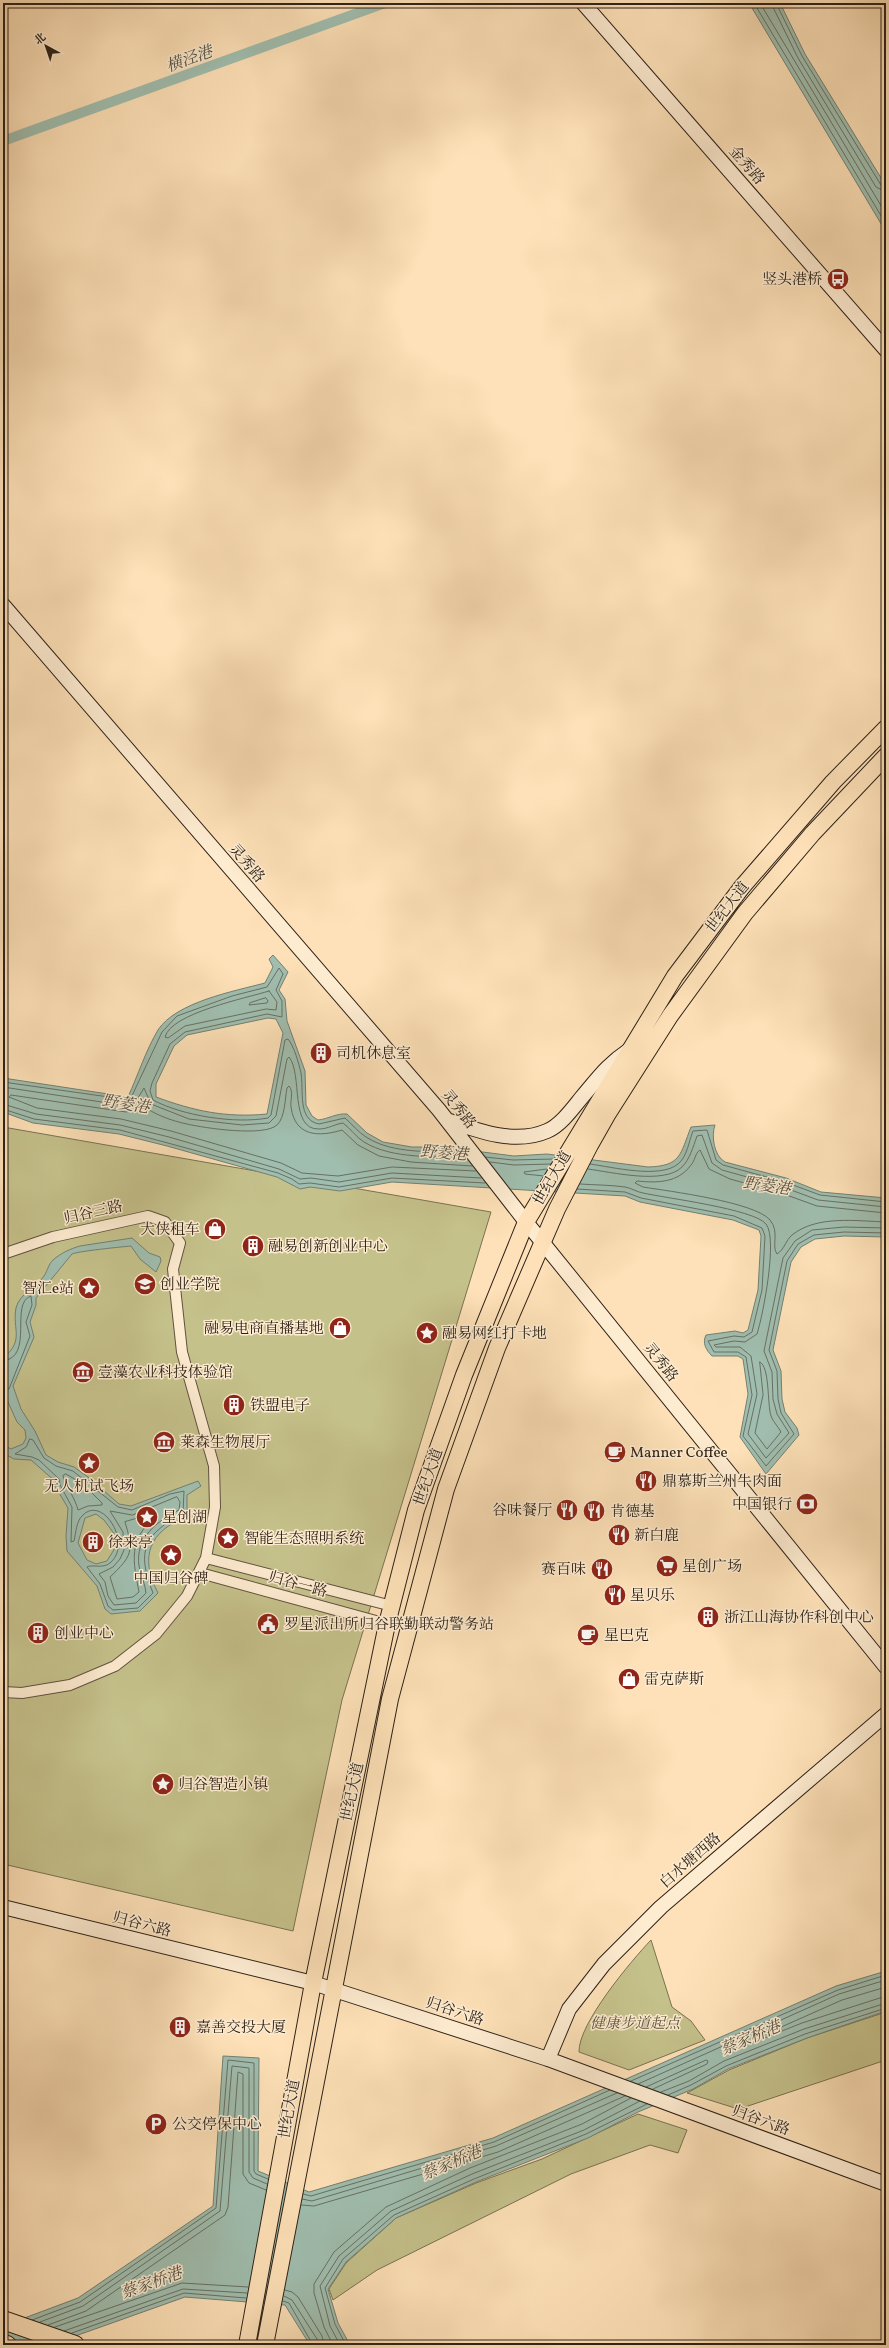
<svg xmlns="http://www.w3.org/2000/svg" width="889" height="2348" font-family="Vollkorn,'Noto Serif SC',serif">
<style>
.green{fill:#c5c18b;stroke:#7a7252}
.water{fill:#a0beaf;stroke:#728073;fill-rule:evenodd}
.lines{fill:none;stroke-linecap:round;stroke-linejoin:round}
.shore{stroke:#677064;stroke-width:1}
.canal{stroke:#a0beaf;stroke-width:10}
.street-casing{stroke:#625240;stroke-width:12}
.secondary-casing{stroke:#2e2218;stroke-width:16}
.primary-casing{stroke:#2e2218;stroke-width:18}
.highway-casing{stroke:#2e2218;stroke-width:20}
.street{stroke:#feecd1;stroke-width:10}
.secondary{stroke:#feecd1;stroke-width:14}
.primary{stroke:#fee1b8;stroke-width:16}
.highway{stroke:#fee1b8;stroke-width:18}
.labels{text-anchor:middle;stroke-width:3;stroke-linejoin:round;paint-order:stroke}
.street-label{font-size:15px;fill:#2e2218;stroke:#feecd1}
.poi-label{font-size:15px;fill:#2e2218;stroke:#feecd1;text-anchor:start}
.park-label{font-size:15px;font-style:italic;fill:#5b523a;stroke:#feecd1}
.water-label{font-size:16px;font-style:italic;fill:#505145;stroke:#feecd1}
</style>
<rect width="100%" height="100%" fill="#fee1b8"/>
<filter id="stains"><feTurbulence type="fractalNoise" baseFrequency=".005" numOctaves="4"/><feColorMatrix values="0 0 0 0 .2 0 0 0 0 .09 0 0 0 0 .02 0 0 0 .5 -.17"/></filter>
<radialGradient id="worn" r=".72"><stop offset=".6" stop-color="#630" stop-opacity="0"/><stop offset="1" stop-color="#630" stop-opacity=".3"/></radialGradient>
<path class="green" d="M3,1127L491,1212L342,1700L293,1931L3,1864Z
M651,1940L672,2007L691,2021L705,2040L629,2070L579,2052C578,2024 631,1961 651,1940Z
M886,2012V2060L745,2107L751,2113L687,2093L729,2070L807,2038Z
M638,2114L687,2130L678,2153L650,2145L571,2174L377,2270L333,2300L329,2289L346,2263L396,2218L476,2183L542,2159Z"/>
<path class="water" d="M749,3H779L782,7L805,54L886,186V232Z
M273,955L288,972L279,990L285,999L287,1021L305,1071L306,1105L312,1116L318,1120C328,1119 337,1113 347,1114L367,1133L383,1142L412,1147H443L514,1156L547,1154L648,1167C681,1166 680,1155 691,1127L715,1125C711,1136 714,1156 725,1162L786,1178L821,1192L886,1198V1237L844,1236L815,1239L801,1247L791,1262L773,1350L781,1371L782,1399L785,1412L797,1428L799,1435L766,1474L740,1437L748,1394L743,1359L738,1356H712C706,1350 702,1343 706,1335L735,1331L743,1333L748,1330L758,1290L761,1236L759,1230L733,1220L640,1202L625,1196L392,1182L340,1191L310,1187L300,1189L277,1177L167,1146L119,1134L33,1123L3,1112V1078L128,1097C138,1075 146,1050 158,1030C176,1002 235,991 265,983L273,967L269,959ZM268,1018L276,1019L283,1033L267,1114C226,1118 194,1111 156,1097V1084L174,1046L187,1035Z
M132,1238L149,1253L160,1257L161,1261L156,1272L140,1259L131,1246C121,1247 79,1251 72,1254L36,1298V1305L30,1322L34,1337L13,1386L21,1409L35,1431L46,1455L58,1462L74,1467L88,1477L119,1504L131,1506L198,1481L201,1486L187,1495V1516C149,1532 139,1556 158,1593L140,1611L111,1614L105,1609L97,1586L67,1551L66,1536L68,1508L55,1486L56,1482L31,1460L14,1459L3,1453V1445L11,1449L23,1444L26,1438L25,1430L17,1422L3,1391V1358C25,1340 12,1330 16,1308C19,1294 37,1287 44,1276C48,1270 48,1265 53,1260C61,1253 70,1249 80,1246ZM96,1514L104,1520L115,1535L113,1545L115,1548L107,1561L96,1564L87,1560L78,1543L85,1518Z
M886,1971V2011L807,2038L728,2069L693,2089L638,2112L588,2138L476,2182L396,2218L346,2262L328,2289L338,2323L350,2345H310L285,2305L185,2297L50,2345H3V2326L78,2298L213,2206L223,2056L259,2058L258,2171L309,2192L493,2138L836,1986Z"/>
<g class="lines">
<path class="shore" d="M754,3L886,224
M760,3L886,214
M771,3L798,58L876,187L886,192
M776,3L802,56L881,185L886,187
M269,991L277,1002L276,1010L266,1009L185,1026L168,1038L165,1037C171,1013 247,998 269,991Z
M266,998L268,1001L267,1003L249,1005L250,1003Z
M3,1082L130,1100L162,1032L177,1016L232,996L267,987L279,968L283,974L276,990L282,1001V1017L267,1014L185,1032L170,1044L152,1083L150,1091L153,1100C183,1116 235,1124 268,1118L271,1115L285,1040L288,1039C294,1046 299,1064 301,1073C304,1090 297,1120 319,1124L345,1118C352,1124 358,1132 366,1137C394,1155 431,1150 463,1154
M3,1087L128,1106L135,1103L144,1088L151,1104L189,1119L242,1125L269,1123L276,1116L287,1059L289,1057C303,1074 289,1130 319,1129C328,1129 335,1124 343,1123C350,1128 356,1137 364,1142C394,1160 433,1155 467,1159
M3,1104L36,1114L120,1125L169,1137L279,1169L300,1179L311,1178L339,1182L392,1173L481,1178
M3,1109L34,1119L120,1130L278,1173L292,1179L299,1184L310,1183L339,1187L392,1178L485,1183
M485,1157L513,1160L554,1159
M490,1162L514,1165L551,1164
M590,1164C612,1167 660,1179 678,1164C687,1157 689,1141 693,1131L707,1130L716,1160L723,1165L785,1182L820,1195L886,1202
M472,1166L411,1162L379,1156L358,1145L342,1130C319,1137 295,1137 291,1107C290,1100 294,1092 289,1086L287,1088C285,1098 285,1118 277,1125C264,1137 204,1128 187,1124C172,1121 153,1114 142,1105L134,1110L126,1112L11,1095L9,1097L37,1108L121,1119L171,1131L281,1163L302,1173L338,1176L392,1167L476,1171
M588,1169C611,1172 664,1185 682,1167C690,1159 693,1147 697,1136L702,1135L712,1163L722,1170L783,1187L818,1200L886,1207
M544,1176L525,1174L524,1172L547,1169
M580,1184C595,1185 611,1185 625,1187C631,1188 637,1192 643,1193C665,1198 754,1209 766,1224C778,1239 763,1315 757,1334L745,1342L734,1341L714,1345L716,1347H740L751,1356L757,1394L748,1434L766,1458L789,1433L777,1414L773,1399L772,1372L764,1351L783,1258L795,1241L812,1230L844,1227L886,1228
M577,1189L625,1192L641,1198L734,1216L762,1228L765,1236L762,1290L752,1332L744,1337L734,1336L708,1341L714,1352H738L746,1357L752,1395L743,1436L766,1466L794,1434L781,1413L778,1399L777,1371L769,1350L787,1261L798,1244L814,1235L844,1232L886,1233
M886,1213L817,1206L781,1193L730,1179L709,1169L700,1150C695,1153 695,1161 691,1165C678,1183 657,1183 637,1181L635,1183L643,1187C668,1191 755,1202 770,1220C780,1232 771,1246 777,1254C784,1250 786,1240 792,1235C817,1215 856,1221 886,1222
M3,1361C35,1357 9,1303 31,1296L32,1305L26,1322L30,1336L9,1389H3
M760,1362C770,1367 767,1403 771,1416C773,1422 778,1426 781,1432L767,1449L755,1433L763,1395Z
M30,1439L33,1440L44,1458L56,1466L73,1471L118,1507L132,1510L170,1494L184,1491L183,1513C144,1535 136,1550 153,1593L138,1608L113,1610L108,1606L100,1584L87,1567C91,1564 103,1569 110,1563C133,1544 103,1495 83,1515C76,1521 76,1533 74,1541L71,1542L72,1507L60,1485L59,1479L39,1460L32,1457L15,1454L26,1447Z
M66,1474L83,1484L102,1503V1505L88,1506L78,1510C75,1498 67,1488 63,1476Z
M177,1497L180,1502L179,1510C157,1521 135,1538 139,1566C141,1575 145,1584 146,1593L136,1603L114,1605L108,1596L105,1582L99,1574L113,1567L120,1559L124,1550L123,1532L110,1511L132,1515Z
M153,1514L155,1517C128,1540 133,1561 139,1592L133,1597L117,1599L110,1577C132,1556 134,1552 125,1522Z
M886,1987L842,2000L761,2036L760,2038L762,2039L802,2023L886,1996
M631,2081L838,1990L886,1975
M638,2084L839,1994L886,1980
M646,2087L706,2060L708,2061L707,2064L653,2089
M661,2092L689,2081L724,2061L804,2029L886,2003
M668,2095L691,2085L726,2066L805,2034L886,2008
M303,2194L311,2196L494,2142L610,2090
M302,2199L312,2201L496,2146L617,2093
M301,2205L314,2206L498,2152L625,2096
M285,2290L292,2292L298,2297L322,2336L324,2345
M284,2296L292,2300L317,2339L318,2345
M283,2301L289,2303L313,2345
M32,2320L80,2302L216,2208L228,2060L254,2063V2171L256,2174L268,2179
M40,2322L83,2306L220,2211L232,2066L249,2068V2172L253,2178L267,2184
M48,2325L86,2311L225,2215L228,2207L238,2072L243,2074V2174L249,2183L266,2190
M55,2327L182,2283L248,2287
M64,2331L183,2289L247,2293
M72,2333L184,2293L246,2298
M333,2345L324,2327L314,2293V2284L334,2252L386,2207L470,2168L582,2124L631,2098
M340,2345L330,2326L320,2286L339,2256L391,2211L472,2174L584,2130L640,2101
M346,2345L335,2324L325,2288L343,2259L394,2215L474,2179L586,2134L647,2104"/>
<path class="canal" d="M3,141L385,3"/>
<g class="street-casing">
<path id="street" d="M3,1254L53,1237L148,1216L165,1222L180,1243L173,1269L182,1352L214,1466L215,1507L206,1558L187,1596L156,1634L115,1666L70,1685L22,1693L3,1692
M206,1558L392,1606
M200,1573L387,1624"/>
</g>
<g class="secondary-casing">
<path id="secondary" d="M583,3L886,350
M3,605L439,1110L526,1222L886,1667
M447,1120C478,1131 515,1145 547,1131C561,1125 573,1108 582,1097C599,1077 607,1065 629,1050
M3,1907L313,1983L548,2059L886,2184
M548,2059L569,2009L604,1964L661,1907L886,1714"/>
</g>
<g class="primary-casing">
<path id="primary" d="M247,2345L313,1983L387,1624L416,1510L464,1375L526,1222L675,976L742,887L833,782L886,728
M265,2345L390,1699L446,1489L497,1348L557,1209L590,1145L607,1115L670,1016L745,913L813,833L886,756"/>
</g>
<g class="highway-casing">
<path id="highway" d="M3,2320L75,2345
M3,2344L7,2345"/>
</g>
<use href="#street" class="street"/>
<use href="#secondary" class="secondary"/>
<use href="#primary" class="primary"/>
<use href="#highway" class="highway"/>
</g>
<defs>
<g id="bus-disc" transform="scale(1.15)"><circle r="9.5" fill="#8f2418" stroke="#feecd1"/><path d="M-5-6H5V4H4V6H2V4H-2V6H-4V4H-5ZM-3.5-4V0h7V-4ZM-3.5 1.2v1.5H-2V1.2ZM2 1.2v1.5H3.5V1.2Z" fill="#fff"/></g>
<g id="building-disc" transform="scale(1.15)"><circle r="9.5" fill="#8f2418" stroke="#feecd1"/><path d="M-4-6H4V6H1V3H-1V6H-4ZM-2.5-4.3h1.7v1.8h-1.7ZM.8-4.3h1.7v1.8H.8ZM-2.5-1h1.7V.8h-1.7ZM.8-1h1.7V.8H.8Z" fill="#fff"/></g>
<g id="shop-disc" transform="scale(1.15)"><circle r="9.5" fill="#8f2418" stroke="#feecd1"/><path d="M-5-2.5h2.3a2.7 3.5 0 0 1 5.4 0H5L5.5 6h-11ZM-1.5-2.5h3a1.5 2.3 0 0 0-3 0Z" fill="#fff"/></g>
<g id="school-disc" transform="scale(1.15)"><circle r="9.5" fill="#8f2418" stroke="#feecd1"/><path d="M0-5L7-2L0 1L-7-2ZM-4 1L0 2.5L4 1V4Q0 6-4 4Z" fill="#fff"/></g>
<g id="sight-disc" transform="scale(1.15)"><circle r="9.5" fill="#8f2418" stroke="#feecd1"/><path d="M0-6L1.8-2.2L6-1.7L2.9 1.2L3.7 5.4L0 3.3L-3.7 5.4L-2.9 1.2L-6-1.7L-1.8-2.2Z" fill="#fff"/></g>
<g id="museum-disc" transform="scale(1.15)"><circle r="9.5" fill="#8f2418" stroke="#feecd1"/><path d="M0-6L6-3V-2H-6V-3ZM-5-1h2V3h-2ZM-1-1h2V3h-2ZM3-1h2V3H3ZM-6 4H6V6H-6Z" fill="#fff"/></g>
<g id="cafe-disc" transform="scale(1.15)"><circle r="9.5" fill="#8f2418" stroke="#feecd1"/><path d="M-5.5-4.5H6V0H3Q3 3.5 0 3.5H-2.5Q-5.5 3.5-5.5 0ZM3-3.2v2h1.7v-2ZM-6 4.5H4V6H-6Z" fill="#fff"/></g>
<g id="restaurant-disc" transform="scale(1.15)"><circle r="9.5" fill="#8f2418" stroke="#feecd1"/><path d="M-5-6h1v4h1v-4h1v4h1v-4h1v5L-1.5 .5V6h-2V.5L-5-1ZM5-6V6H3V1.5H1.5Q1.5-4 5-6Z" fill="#fff"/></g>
<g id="bank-disc" transform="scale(1.15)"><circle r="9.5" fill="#8f2418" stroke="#feecd1"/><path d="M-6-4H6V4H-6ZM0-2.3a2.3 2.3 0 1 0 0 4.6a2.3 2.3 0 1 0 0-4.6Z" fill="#fff"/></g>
<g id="supermarket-disc" transform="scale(1.15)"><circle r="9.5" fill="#8f2418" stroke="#feecd1"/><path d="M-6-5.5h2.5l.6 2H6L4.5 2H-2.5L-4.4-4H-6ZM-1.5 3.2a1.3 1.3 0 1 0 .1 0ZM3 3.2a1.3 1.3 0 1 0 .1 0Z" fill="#fff"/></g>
<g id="civic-disc" transform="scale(1.15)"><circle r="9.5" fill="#8f2418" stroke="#feecd1"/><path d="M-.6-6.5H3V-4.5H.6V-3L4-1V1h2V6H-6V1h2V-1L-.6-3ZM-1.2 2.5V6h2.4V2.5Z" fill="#fff"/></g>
<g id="parking-disc" transform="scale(1.15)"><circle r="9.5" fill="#8f2418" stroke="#feecd1"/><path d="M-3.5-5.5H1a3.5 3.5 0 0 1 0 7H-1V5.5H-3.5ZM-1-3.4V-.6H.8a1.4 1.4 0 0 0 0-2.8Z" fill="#fff"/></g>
</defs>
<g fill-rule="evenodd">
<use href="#bus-disc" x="838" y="279"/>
<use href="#building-disc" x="321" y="1053"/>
<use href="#shop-disc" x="215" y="1229"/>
<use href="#building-disc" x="253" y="1246"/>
<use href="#school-disc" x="145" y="1284"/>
<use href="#sight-disc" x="89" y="1288"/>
<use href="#shop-disc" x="340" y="1328"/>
<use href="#sight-disc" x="427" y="1333"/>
<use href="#museum-disc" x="83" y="1372"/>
<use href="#building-disc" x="234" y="1405"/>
<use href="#museum-disc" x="164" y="1442"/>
<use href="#cafe-disc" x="615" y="1452"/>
<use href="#sight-disc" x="89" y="1463"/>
<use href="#restaurant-disc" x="646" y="1481"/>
<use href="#bank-disc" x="807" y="1504"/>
<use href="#restaurant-disc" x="567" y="1510"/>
<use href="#restaurant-disc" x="594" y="1511"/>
<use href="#sight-disc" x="147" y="1517"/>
<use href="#restaurant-disc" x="619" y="1535"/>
<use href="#sight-disc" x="228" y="1538"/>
<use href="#building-disc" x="93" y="1542"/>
<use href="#sight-disc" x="171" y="1555"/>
<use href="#supermarket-disc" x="667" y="1566"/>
<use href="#restaurant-disc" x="602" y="1569"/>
<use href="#restaurant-disc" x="615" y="1595"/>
<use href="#building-disc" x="708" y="1617"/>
<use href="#civic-disc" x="268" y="1624"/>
<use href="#building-disc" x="38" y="1633"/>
<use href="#cafe-disc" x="588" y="1635"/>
<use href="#shop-disc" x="629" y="1679"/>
<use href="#sight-disc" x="163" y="1784"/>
<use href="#building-disc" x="180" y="2027"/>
<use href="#parking-disc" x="156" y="2124"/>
</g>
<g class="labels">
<g class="street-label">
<text transform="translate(747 165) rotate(49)" y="5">金秀路</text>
<text transform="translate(247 863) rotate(49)" y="5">灵秀路</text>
<text transform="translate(727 907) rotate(-52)" y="5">世纪大道</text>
<text transform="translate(459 1109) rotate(51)" y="5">灵秀路</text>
<text transform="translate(552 1178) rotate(-60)" y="5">世纪大道</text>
<text transform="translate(93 1212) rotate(-13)" y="5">归谷三路</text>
<text transform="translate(661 1362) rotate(51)" y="5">灵秀路</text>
<text transform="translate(428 1477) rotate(-71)" y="5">世纪大道</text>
<text transform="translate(298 1584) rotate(15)" y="5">归谷一路</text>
<text transform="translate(352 1792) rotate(-78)" y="5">世纪大道</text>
<text transform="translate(690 1860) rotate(-41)" y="5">白水塘西路</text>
<text transform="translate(142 1924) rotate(14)" y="5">归谷六路</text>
<text transform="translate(455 2011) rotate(18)" y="5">归谷六路</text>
<text transform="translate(289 2109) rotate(-80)" y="5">世纪大道</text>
<text transform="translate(761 2120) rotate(20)" y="5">归谷六路</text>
</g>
<g class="poi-label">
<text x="822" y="284" text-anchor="end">竖头港桥</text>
<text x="336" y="1058">司机休息室</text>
<text x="200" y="1234" text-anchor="end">大侠租车</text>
<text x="268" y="1251">融易创新创业中心</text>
<text x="160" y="1289">创业学院</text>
<text x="74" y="1293" text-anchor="end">智汇e站</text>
<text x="324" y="1333" text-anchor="end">融易电商直播基地</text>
<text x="442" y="1338">融易网红打卡地</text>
<text x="98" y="1377">壹藻农业科技体验馆</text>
<text x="250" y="1410">铁盟电子</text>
<text x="180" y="1447">莱森生物展厅</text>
<text x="630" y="1457">Manner Coffee</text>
<text x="662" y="1486">鼎慕斯兰州牛肉面</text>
<text x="89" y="1491" text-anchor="middle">无人机试飞场</text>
<text x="792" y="1509" text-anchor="end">中国银行</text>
<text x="552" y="1515" text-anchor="end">谷味餐厅</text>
<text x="610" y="1516">肯德基</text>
<text x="162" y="1522">星创湖</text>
<text x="634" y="1540">新白鹿</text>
<text x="244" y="1543">智能生态照明系统</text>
<text x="108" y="1547">徐来亭</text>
<text x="682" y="1571">星创广场</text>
<text x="586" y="1574" text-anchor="end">赛百味</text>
<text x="171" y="1583" text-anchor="middle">中国归谷碑</text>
<text x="630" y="1600">星贝乐</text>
<text x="724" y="1622">浙江山海协作科创中心</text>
<text x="284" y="1629">罗星派出所归谷联勤联动警务站</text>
<text x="54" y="1638">创业中心</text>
<text x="604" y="1640">星巴克</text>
<text x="644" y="1684">雷克萨斯</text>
<text x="178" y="1789">归谷智造小镇</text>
<text x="196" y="2032">嘉善交投大厦</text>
<text x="172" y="2129">公交停保中心</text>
</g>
<g class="park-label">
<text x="635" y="2028">健康步道起点</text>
</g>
<g class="water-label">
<text transform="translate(189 58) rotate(-20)" y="6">横泾港</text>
<text transform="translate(126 1103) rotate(9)" y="6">野菱港</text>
<text transform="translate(444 1152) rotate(4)" y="6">野菱港</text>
<text transform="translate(767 1185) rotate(8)" y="6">野菱港</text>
<text transform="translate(750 2037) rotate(-23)" y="6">蔡家桥港</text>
<text transform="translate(451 2162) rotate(-23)" y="6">蔡家桥港</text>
<text transform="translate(151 2282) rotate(-20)" y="6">蔡家桥港</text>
</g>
</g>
<rect width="889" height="2348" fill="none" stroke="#fee1b8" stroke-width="16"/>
<rect x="4" y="4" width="881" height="2340" fill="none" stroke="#2e2218" stroke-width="2"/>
<rect x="8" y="8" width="873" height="2332" fill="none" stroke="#2e2218"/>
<g transform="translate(46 46) rotate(320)" stroke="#feecd1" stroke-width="3" paint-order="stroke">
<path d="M0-3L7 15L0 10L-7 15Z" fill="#2e2218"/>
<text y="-6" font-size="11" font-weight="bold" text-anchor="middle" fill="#2e2218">北</text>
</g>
<rect width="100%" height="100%" filter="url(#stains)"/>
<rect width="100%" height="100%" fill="url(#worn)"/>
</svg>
